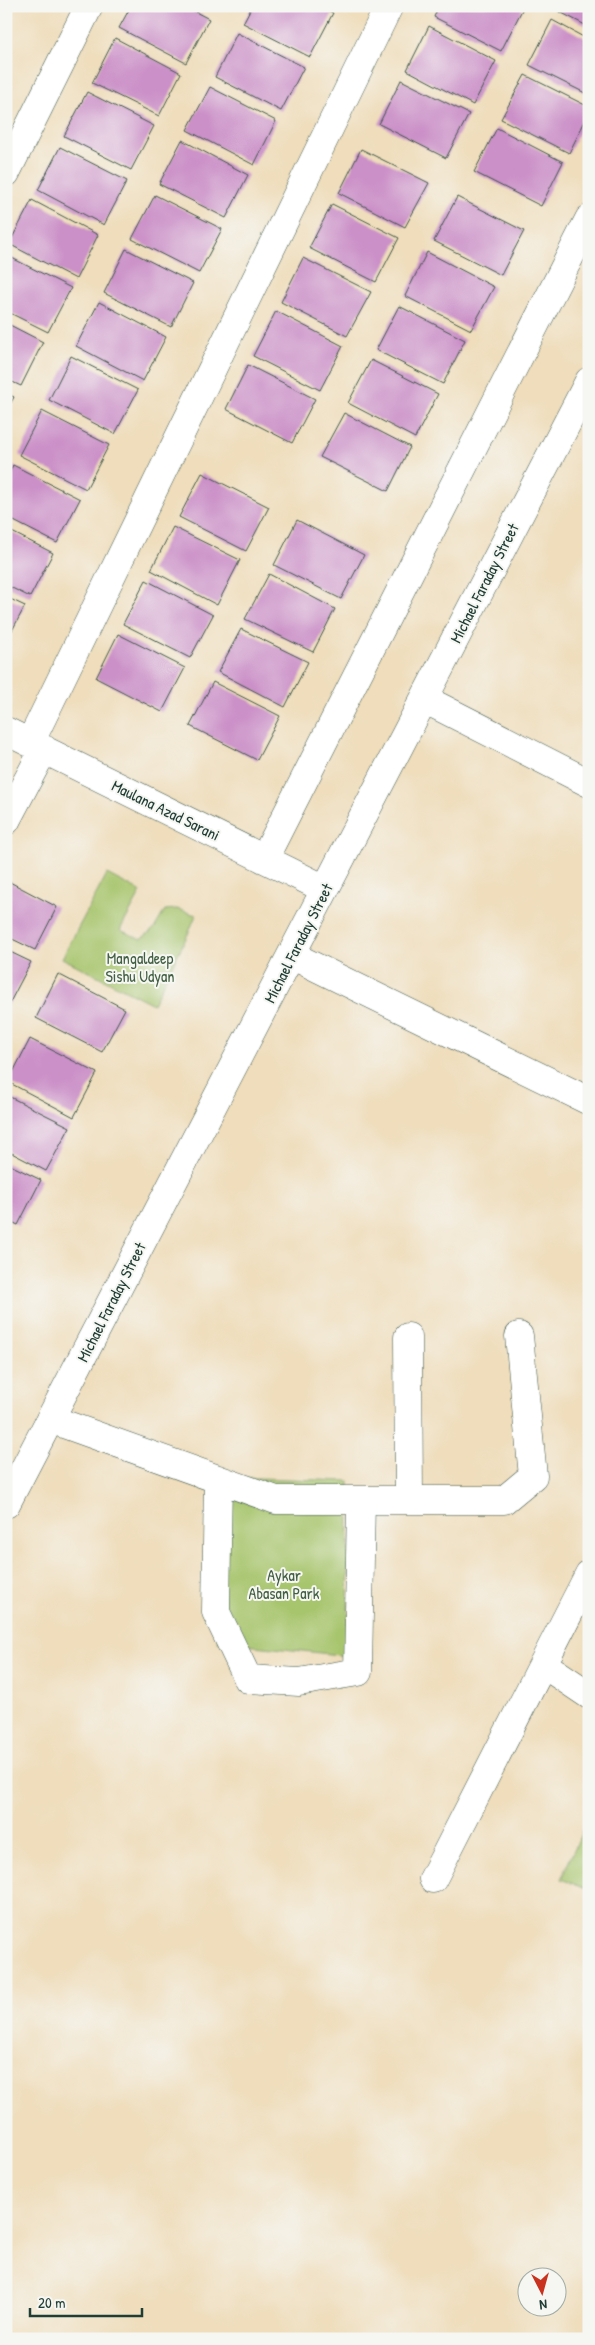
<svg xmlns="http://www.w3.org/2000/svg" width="595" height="2345" font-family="'Patrick Hand',sans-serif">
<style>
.green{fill:#a7c56d;stroke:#638150}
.building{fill:#cb90c8}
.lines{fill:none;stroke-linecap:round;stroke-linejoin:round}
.minor-casing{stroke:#3e5548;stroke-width:29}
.minor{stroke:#fff;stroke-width:28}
.labels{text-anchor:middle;stroke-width:4;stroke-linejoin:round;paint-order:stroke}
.street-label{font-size:16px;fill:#1f3d34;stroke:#f6f6f2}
.park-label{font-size:16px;fill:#415f42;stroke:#f6f6f2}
</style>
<rect width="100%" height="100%" fill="#f6f6f2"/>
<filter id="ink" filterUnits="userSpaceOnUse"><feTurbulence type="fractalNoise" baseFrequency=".02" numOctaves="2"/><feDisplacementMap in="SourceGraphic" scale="10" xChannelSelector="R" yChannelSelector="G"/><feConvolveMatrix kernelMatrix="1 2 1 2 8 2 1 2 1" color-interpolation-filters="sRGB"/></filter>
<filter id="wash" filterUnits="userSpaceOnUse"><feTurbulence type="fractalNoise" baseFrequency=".0096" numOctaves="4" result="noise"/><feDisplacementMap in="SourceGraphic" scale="20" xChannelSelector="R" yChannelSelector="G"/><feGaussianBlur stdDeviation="1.12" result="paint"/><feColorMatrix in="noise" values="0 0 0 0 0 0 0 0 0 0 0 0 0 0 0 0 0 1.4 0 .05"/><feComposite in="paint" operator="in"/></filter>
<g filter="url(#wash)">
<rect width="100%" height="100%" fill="#efddbb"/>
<path class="green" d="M107,874L141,892L120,930L141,939L154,929L165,910L177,909L196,915L189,932L153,1004L62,958Z
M226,1477L349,1481L348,1656L218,1642Z
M589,1816V1890L561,1879Z"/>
<g id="blocks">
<path class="building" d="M131,6H184L209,19L186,63L119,28Z
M252,6H319L333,13L310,57L243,23Z
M439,6H524L501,51L434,17Z
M560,6H589V27L558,11Z
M552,20L589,40V95L529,65Z
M429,26L496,61L473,105L407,70Z
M237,33L304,67L281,111L215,77Z
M115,38L181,73L159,116L92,83Z
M525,75L589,107V113L569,153L501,119Z
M401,80L469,114L446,158L379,124Z
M210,87L276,121L254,165L187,130Z
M87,92L154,126L131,170L64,136Z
M497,128L563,162L541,206L474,172Z
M182,140L248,175L226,218L159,184Z
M60,147L127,181L104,225L38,190Z
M361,149L429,183L405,227L339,193Z
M155,195L222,229L199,273L132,239Z
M457,197L524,231L501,275L434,241Z
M32,200L98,235L76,279L9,244Z
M332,204L399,238L376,282L309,248Z
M126,249L193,283L171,327L104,293Z
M427,252L494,287L471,330L405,296Z
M6,255L71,288L48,332L6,311Z
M303,258L371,292L347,336L281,302Z
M99,302L166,337L143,381L76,346Z
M399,306L465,340L443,384L376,350Z
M276,311L343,346L320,390L253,356Z
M6,323L43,342L21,386L6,379Z
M71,356L138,390L115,434L49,400Z
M371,360L438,394L415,438L348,403Z
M248,365L315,399L292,443L226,409Z
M6,393L14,397L6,412Z
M42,411L109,445L86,489L19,455Z
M344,413L410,447L388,491L320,457Z
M13,465L80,499L57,543L6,517V479Z
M202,473L269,507L246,551L179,517Z
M297,520L364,555L341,599L274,565Z
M173,527L240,560L217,605L151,570Z
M6,529L53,553L30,597L6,585Z
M269,574L335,609L313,652L245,619Z
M146,580L213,615L190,658L123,624Z
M6,597L25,606L6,642Z
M241,629L308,662L285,707L218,672Z
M118,634L185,668L162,712L96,678Z
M213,682L280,716L257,760L190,726Z
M6,880L57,907L35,950L6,936Z
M6,950L31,962L8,1006L6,1005Z
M58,974L125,1009L102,1052L36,1018Z
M30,1039L97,1073L74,1117L8,1082Z
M6,1095L70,1127L46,1171L6,1150Z
M6,1163L41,1180L18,1225L6,1219Z"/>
</g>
</g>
<g filter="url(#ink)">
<use href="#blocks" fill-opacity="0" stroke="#3e5548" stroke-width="1"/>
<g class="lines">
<g class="minor-casing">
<path id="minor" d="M6,173L89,6
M424,699L589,783
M6,731L325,889
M30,743L389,6
M6,821L44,749
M264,859L589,219
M291,955L589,1101
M408,1337L409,1500
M50,1419L276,1500H504L533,1476L519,1336
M218,1479L216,1612L248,1679L299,1682L358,1672L361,1500
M6,1504L589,381
M543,1664L589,1695
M433,1879L589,1574"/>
</g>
<use href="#minor" class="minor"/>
</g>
</g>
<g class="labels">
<g class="street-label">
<text transform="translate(484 583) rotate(-63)" y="6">Michael Faraday Street</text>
<text transform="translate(166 810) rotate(26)" y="6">Maulana Azad Sarani</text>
<text transform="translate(298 943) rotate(-63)" y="6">Michael Faraday Street</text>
<text transform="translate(111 1302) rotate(-63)" y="6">Michael Faraday Street</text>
</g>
<g class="park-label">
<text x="140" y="964">Mangaldeep<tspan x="140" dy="18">Sishu Udyan</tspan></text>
<text x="284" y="1581">Aykar<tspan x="284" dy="18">Abasan Park</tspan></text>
</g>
</g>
<rect width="595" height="2345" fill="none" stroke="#f6f6f2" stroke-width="25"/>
<g transform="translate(542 2292) rotate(174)"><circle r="24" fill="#f6f6f2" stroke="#a0aca6"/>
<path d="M0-4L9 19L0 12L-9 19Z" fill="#c8321e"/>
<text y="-8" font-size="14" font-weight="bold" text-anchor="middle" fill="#1f3d34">N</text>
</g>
<path d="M30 2308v8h112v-8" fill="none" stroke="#1f3d34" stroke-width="2.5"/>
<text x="38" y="2308" font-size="15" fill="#1f3d34" stroke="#f6f6f2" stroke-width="4" paint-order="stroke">20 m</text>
</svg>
